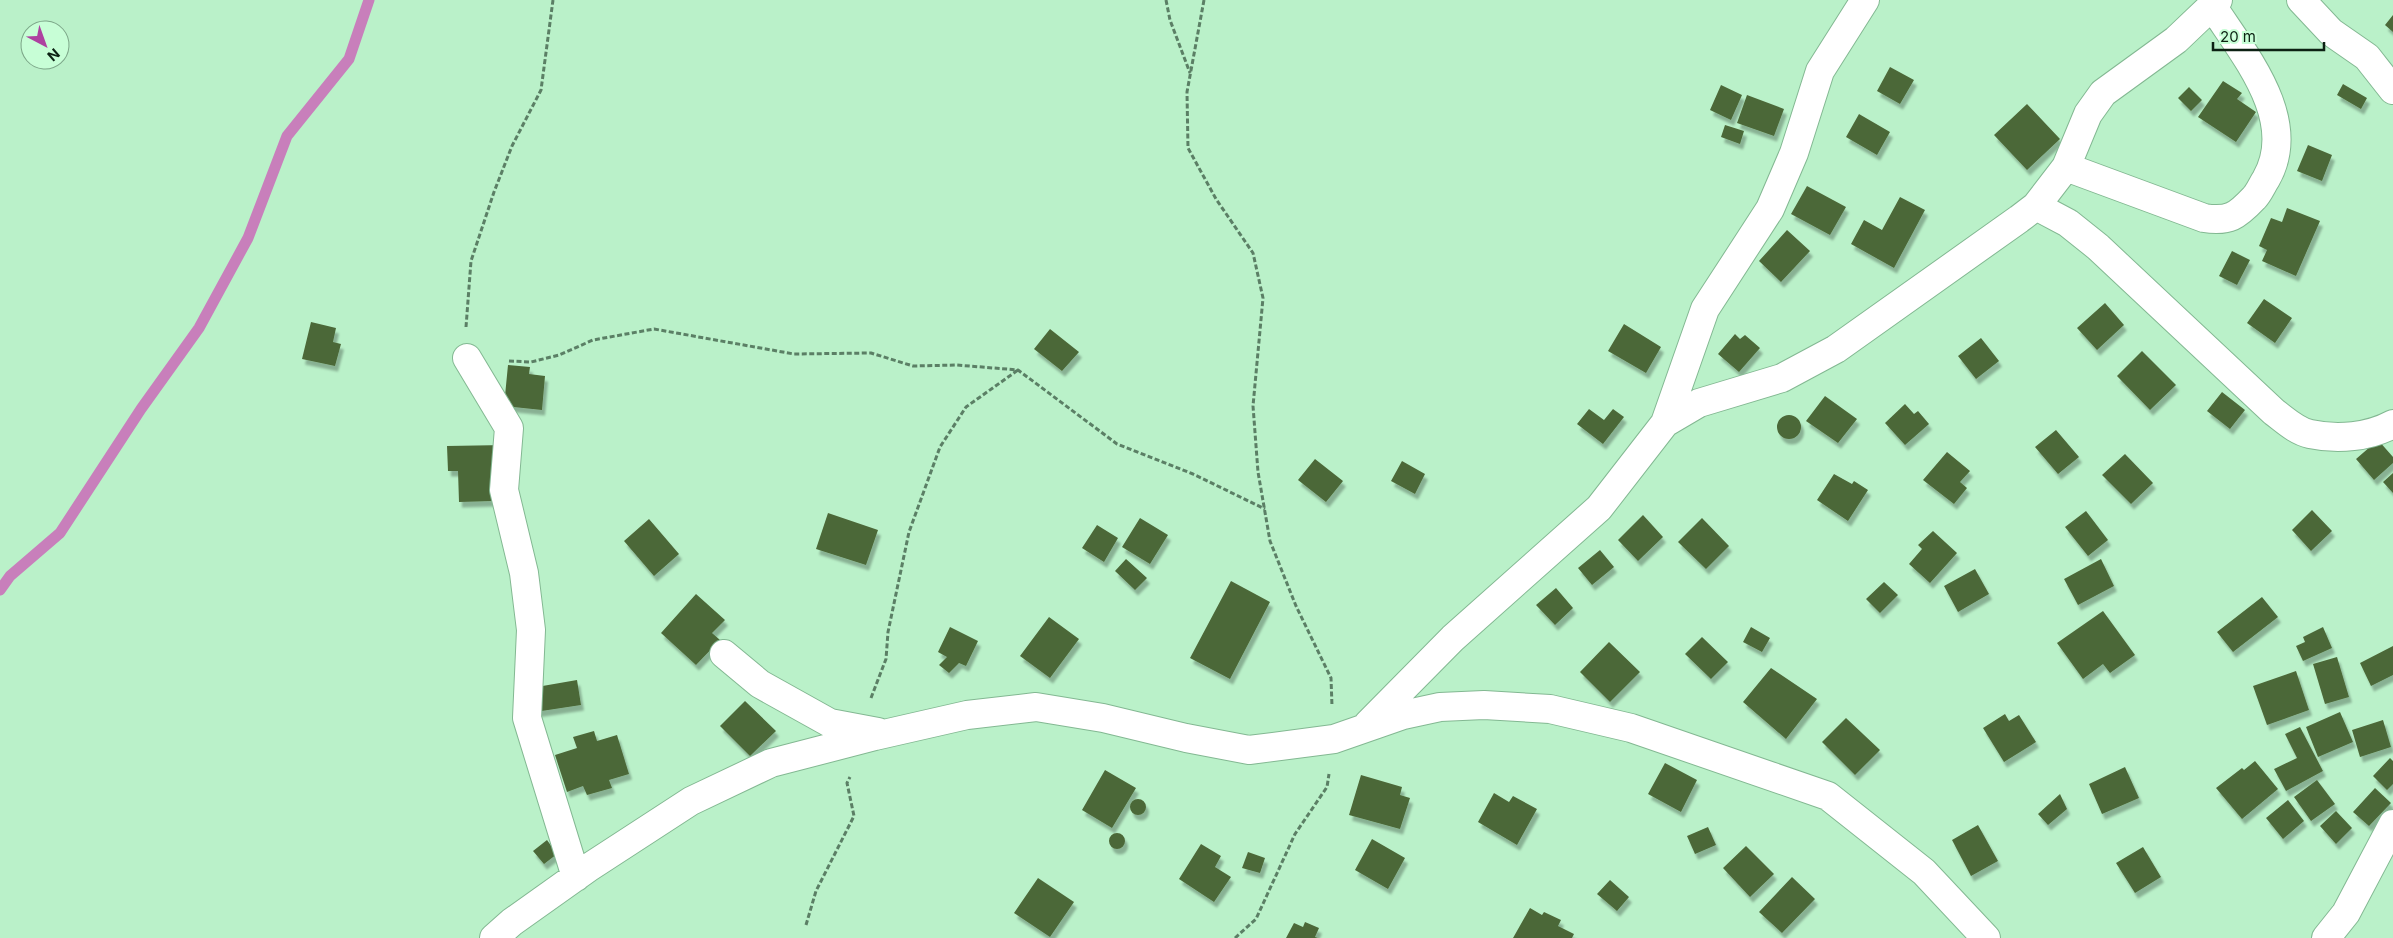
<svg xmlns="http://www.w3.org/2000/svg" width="2393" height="938" font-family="Inter,sans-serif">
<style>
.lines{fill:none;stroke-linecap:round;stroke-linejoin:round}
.stream{stroke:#c87fbb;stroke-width:11}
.building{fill:#4c6838;filter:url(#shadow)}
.minor-casing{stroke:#83b892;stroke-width:30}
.path{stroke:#5b7f65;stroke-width:3;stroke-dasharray:5 2.5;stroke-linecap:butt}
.minor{stroke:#fff;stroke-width:28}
</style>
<defs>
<filter id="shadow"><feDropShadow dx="3" dy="5.5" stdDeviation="1" flood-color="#0004"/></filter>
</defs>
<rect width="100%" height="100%" fill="#baf1c9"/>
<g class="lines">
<path class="stream" d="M0,590L10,576L60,533L141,409L199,328L248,238L287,136L349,59L369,0"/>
</g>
<path class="building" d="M2393,15V32L2385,25Z
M1890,67L1914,80L1900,104L1877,91Z
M2223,81L2242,93L2237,99L2256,112L2236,142L2198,117Z
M2343,84L2367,98L2361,109L2337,95Z
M1721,85L1742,95L1731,120L1710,110Z
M2189,87L2202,100L2191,111L2178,98Z
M1747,95L1784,109L1774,136L1737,123Z
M2027,104L2060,139L2027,170L1994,135Z
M1859,114L1890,132L1877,155L1846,137Z
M1725,125L1744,131L1740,144L1721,137Z
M2308,145L2332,155L2322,181L2297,171Z
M1807,186L1846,207L1830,235L1791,214Z
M1900,197L1925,210L1894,268L1851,244L1864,220L1882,230Z
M2287,208L2320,221L2296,276L2262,261L2267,250L2259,246L2271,218L2282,222Z
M1787,230L1810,251L1781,282L1759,261Z
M2232,251L2250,260L2237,285L2219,276Z
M2264,299L2292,318L2275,343L2247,323Z
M2105,303L2124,325L2097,350L2077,328Z
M311,322L336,328L333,342L341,344L335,366L302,359Z
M1624,324L1661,347L1646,373L1608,351Z
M1050,329L1079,352L1062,371L1034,349Z
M1735,334L1740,339L1745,335L1760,348L1739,372L1718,354Z
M1981,338L1999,361L1976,379L1958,356Z
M2142,351L2176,385L2150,410L2117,376Z
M508,365L530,367L529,374L545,376L542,410L504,406Z
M2222,392L2245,410L2230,429L2207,411Z
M1825,396L1857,419L1838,443L1806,421Z
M1905,404L1914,414L1918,411L1929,424L1905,445L1885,423Z
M1589,409L1604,420L1613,409L1624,417L1603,444L1577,424Z
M1777 427a12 12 0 1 1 24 0a12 12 0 1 1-24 0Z
M2056,430L2079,457L2058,474L2035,447Z
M2378,440L2393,457V463L2374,480L2356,459Z
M505,445L493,501L459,502L458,471H448L447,446Z
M1947,452L1970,471L1960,482L1967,488L1954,504L1923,480Z
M2125,454L2153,483L2131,504L2102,475Z
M1315,459L1343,481L1326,502L1298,480Z
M1402,461L1425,474L1415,494L1391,481Z
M2393,473V493L2383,482Z
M1834,474L1852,484L1854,481L1868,490L1848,521L1817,500Z
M2312,510L2332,531L2311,551L2292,530Z
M2086,511L2108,540L2088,556L2065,527Z
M828,513L878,530L866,565L816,549Z
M1643,515L1663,537L1638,561L1618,540Z
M1140,518L1168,535L1150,564L1122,547Z
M1702,518L1729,546L1706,569L1678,542Z
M649,519L679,554L654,576L624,541Z
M1097,525L1118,538L1104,562L1082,548Z
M1933,531L1957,553L1930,583L1909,564L1922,549L1918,545Z
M1600,550L1614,567L1592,585L1578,568Z
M1126,559L1147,578L1135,590L1115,571Z
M2101,559L2114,586L2078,605L2064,579Z
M1975,569L1989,594L1958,612L1944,586Z
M1231,581L1270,602L1230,679L1190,658Z
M1884,582L1898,595L1880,613L1866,599Z
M1556,588L1573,608L1555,625L1536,605Z
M696,594L725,620L712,633L720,640L696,665L661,633Z
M2262,597L2278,617L2233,652L2217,632Z
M2103,611L2135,655L2110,673L2103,664L2083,679L2057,643Z
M1049,617L1079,639L1050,678L1020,656Z
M950,627L978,641L966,666L959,663L949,673L939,665L947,657L938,652Z
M1751,627L1770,638L1762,652L1743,642Z
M2323,627L2332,648L2303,661L2296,646L2305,642L2303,637Z
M1702,637L1728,662L1711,679L1685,654Z
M1609,642L1640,672L1610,702L1580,672Z
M2393,646V675L2371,686L2360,663Z
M2337,657L2349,697L2325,704L2313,664Z
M1771,668L1817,699L1786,739L1743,702Z
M2296,671L2309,710L2267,725L2253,686Z
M577,680L581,705L535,712L531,688Z
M745,701L776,731L750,756L720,726Z
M2340,712L2353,742L2318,757L2306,727Z
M2005,714L2009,721L2019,715L2036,742L2004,762L1983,728Z
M1846,718L1880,750L1855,775L1822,742Z
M2383,720L2391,747L2360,757L2352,730Z
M2300,727L2323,771L2286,791L2274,769L2297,758L2285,734Z
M594,731L597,741L617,735L629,774L609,780L612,788L587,795L583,786L567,792L555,755L577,748L573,737Z
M2390,758L2393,761V784L2387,790L2373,776Z
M2255,761L2278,789L2242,819L2216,788L2242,768L2244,770Z
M1665,763L1697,780L1681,812L1648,794Z
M2125,767L2139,798L2102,814L2089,784Z
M1105,770L1136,788L1112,828L1082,810Z
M1361,775L1402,787L1400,795L1410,798L1400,829L1349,815Z
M2317,780L2335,804L2311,821L2294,797Z
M2375,788L2391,803L2369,826L2353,812Z
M1494,793L1509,802L1513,796L1537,809L1517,845L1478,822Z
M2060,794L2067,809L2048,825L2038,814Z
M1130 807a8 8 0 1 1 16 0a8 8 0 1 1-16 0Z
M2288,800L2304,821L2283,839L2266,818Z
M2336,811L2352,828L2336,844L2320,826Z
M1978,825L1998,861L1971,876L1952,840Z
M1708,827L1716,845L1695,854L1687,836Z
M1109 841a8 8 0 1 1 16 0a8 8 0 1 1-16 0Z
M1372,839L1405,858L1388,889L1355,870Z
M547,840L557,854L544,864L533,851Z
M1201,844L1221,856L1215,867L1231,877L1214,902L1179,879Z
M1746,846L1774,874L1750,897L1723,868Z
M2143,847L2161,877L2135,893L2116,863Z
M1248,852L1265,858L1260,873L1242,868Z
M1792,877L1815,899L1782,933L1759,912Z
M1038,878L1074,902L1050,937L1014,913Z
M1610,880L1629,897L1617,911L1597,894Z
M1530,908L1542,915L1544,912L1561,920L1558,926L1574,934L1572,938H1513Z
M1305,922L1319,928L1315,937L1318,938H1286L1294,923L1303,927Z"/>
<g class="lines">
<g class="minor-casing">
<path id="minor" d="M2301,0L2331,32L2367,57L2393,90
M2066,167L2204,218C2229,222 2237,216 2254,198C2259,193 2262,185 2266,179C2300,120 2244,55 2213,7
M2036,206L2068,223L2098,247L2274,412C2285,420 2296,431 2310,434C2338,440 2369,437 2393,424
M467,358L509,428L504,490L524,573L531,630L527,718L576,877
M1665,423L1699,403L1782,378L1836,349L2019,219L2036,206L2066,167L2088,114L2103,93L2176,40L2218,0
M724,654L760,684L830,723L878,732
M1368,724L1453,638L1599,508L1665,423L1705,309L1770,209L1794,153L1820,71L1865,0
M494,938L512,922L588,868L691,801L771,763L875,736L967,715L1036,707L1103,718L1186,738L1249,750L1334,739L1403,715L1440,707L1484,705L1550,709L1631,728L1828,796L1924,872L1986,938
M2326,938L2346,913L2393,824"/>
</g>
<path class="path" d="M1166,0L1170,20L1190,73
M1204,0L1187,92L1188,148L1216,199L1253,253L1263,298L1253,406L1258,472L1270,541L1296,606L1331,678L1332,706
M466,327L471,261L494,192L512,146L541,90L553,0
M509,361L531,362L559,355L593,340L654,329L794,354L871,353L913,366L957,365L1018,370L1117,444L1193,474L1265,509
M871,698L886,659L888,632L909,532L940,447L966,407L1018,370
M806,925L816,891L854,816L847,783L850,777
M1235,938L1256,919L1295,834L1327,787L1329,774"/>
<use href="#minor" class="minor"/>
</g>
<g transform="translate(45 45) rotate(139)"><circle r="24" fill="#c7fed6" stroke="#7ca688"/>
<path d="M0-4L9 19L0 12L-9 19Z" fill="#ae41a0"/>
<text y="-8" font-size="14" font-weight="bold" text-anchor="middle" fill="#0c2113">N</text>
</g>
<path d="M2213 42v8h111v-8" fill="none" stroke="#0c2113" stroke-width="2.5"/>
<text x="2220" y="42" font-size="15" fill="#0c2113" stroke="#c7fed6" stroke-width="4" paint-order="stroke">20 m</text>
</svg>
